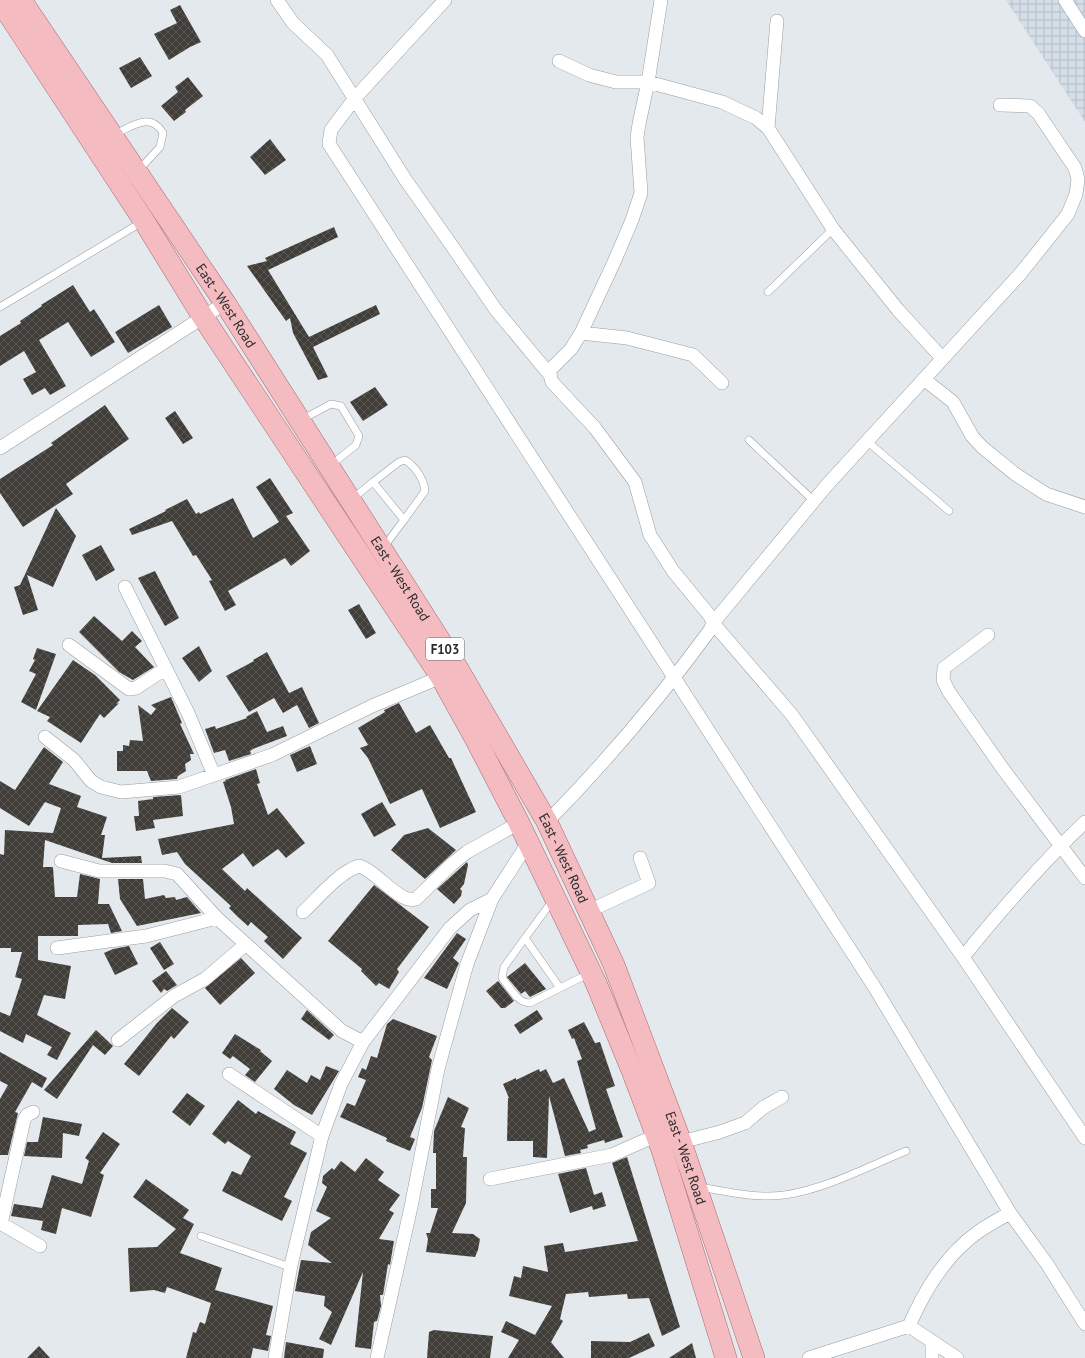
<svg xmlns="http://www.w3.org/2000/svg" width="1085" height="1358" font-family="'PT Sans',sans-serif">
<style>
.industrial{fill:url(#industrial-grid)}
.building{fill:url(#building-cross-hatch)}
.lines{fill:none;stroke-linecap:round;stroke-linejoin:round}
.lane-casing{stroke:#989da1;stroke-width:8}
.street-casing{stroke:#989da1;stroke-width:14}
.primary-casing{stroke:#a86b72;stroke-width:22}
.lane{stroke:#fff;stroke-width:7}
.street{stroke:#fff;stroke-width:13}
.primary{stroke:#f4bbc1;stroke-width:21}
.labels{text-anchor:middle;stroke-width:4;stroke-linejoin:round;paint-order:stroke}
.shield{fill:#fff;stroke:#6a6b6c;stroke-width:1}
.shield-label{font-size:13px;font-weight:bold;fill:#2a2b2d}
.street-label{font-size:14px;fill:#2a2b2d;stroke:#fff}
</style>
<defs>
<pattern id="industrial-grid" width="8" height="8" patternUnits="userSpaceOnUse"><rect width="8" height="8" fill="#d4dee8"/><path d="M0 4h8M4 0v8" fill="none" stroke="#b6bfc7"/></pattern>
<pattern id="building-cross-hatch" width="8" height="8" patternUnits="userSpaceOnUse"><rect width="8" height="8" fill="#413e3a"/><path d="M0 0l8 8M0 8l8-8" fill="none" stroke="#5a5855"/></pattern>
</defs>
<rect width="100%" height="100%" fill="#e4e9ed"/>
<path class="industrial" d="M1006,0H1085V122Z"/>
<path class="building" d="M180,5L201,42L190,47L169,60L154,34L177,23L170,10Z
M140,57L152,76L131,88L119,68Z
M188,77L203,96L185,110L186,112L174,121L161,106L178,92L175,87Z
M270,139L286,160L265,175L250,157Z
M334,227L338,237L268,270L309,337L376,305L380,314L313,347L328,377L318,380L293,333L290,318L286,321L247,266L267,261L265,258Z
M73,285L90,312L94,309L115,342L91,357L68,322L39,340L66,386L50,395L45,388L32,395L23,379L36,372L24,351L0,366V336L21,323L20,321L42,306L41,305Z
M159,305L172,327L128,353L115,332Z
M375,387L388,405L363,421L350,402Z
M105,405L129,439L66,484L73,494L23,527L0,493V479L53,445L51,443Z
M175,411L193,438L183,444L165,418Z
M270,478L293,513L286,516L310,551L291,566L285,558L228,591L236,605L225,611L209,581L212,580L196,555L193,556L172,521L132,535L129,529L166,511L165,510L187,499L196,514L199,512L200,514L233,498L253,538L279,522L256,487Z
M56,508L76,536L53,587L27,575L38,610L23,615L14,587L20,585Z
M101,545L115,570L96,581L82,555Z
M155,571L179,618L165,626L138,578Z
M359,604L376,633L366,639L348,610Z
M94,616L122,641L132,631L142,641L135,647L154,667L133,680L119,672L79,632Z
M199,646L212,671L199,682L182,658Z
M37,648L56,654L36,710L21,702L36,674L29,671L35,660L33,659Z
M267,652L289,693L302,687L319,723L309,728L297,705L283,713L274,698L249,712L226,676L254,661L253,660Z
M73,660L95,675L120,700L116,704L119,703L104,718L100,714L81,743L47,721L50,717L37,711Z
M171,697L182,723L180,724L194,754H190L191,760L185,764L186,771L178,776L177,779L151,781L147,771H117V751H123V745L129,746L130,740L143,741L138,705L151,715L156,709L151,705Z
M399,703L416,733L430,725L449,758H451L476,812L440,828L422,789L390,804L368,758L360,748L368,745L358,728L385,712L384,710Z
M257,711L267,732L283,726L287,736L253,749L250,751L251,754L229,761L225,750L214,753L205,729L215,726L216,729L247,718L246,717Z
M310,746L317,764L297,772L290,755Z
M44,747L63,762L49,784L81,796L77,807L107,817L101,835H105L102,858L141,856L142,863H112L45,840L43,867H53L55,897H77L80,874L100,879L98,904H109L122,931L111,933L108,924L78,925V936H38V960L71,966L65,999L44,995L37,1015L71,1033L57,1060L47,1055L52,1047L26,1034L23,1043L0,1031V1012L10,1016L22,979L15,977L22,952H11V948H0V854L4,855L5,830L53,833L61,808L45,802L29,826L0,808V781L15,790Z
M256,769L260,783L257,784L268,815L277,808L305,843L286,858L278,849L253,867L243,853L222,869L245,891L247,888L302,938L283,959L264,941L268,937L251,922L248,926L238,917L229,908L231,906L185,864L177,852L162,855L158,839L234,824L231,807L223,782L226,781L225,780Z
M181,795L183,816L153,820L155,828L136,831L134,816H139L138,801L153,799V797Z
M382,802L396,825L374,837L361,814Z
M428,828L456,850L425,879L391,850L404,835Z
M467,862L468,865L464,884L460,889L462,891L461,896L454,904L437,889Z
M118,879H143L145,899L164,895L166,898L175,897L176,900L187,897L201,913L137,926L120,899Z
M374,885L429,927L397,969L399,972L389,989L379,983L376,986L361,971L362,969L328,941Z
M457,933L466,939L453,958L459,963L447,989L424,978Z
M160,942L174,964L164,970L150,948Z
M129,946L138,964L115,975L104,953L113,949Z
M241,958L255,973L220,1005L205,988Z
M525,963L546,989L530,997L525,991L521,994L507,977Z
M166,971L177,985L167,991L164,989L161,993L152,981Z
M498,981L514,1001L505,1008H501L486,991Z
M172,1008L189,1022L174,1039L171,1036L139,1076L124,1064L157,1023Z
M307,1010L334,1035L329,1040L301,1019Z
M537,1010L543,1019L520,1034L514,1025Z
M393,1019L437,1036L429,1057L432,1060L422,1108L410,1137L415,1139L410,1151L386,1141L387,1138L340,1117L347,1103L355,1106L366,1080L358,1077L362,1068L366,1070L371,1056L377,1058L387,1024Z
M584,1022L595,1043L600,1042L615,1086L606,1089L623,1137L605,1143L604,1140L587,1145L588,1148L580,1150L581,1153L565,1156L549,1096L547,1158L533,1157V1141H507L508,1098H509L503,1084L516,1078V1080L539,1069L540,1072L546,1069L553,1083L564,1078L589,1132L596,1129L577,1061L582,1059L574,1038L572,1039L568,1030Z
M96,1030L113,1046L105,1055L93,1045L57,1099L44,1090Z
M235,1034L261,1050L260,1051L272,1061L255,1082L245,1075L250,1069L233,1056L230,1059L222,1053Z
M0,1052L47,1078L42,1088L32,1082L15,1112L18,1113L8,1155H0V1099L8,1085L0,1081Z
M326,1066L339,1071L312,1115L294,1105L274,1089L287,1070L307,1083L311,1075L320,1080Z
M187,1093L205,1106L190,1126L172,1112Z
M448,1097L469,1108L461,1127L465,1128L463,1157H467L466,1203L452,1233L473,1234L480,1239L478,1250L475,1257L426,1252L428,1239L426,1233H430L438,1208H431V1189H436V1153H433L434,1131Z
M238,1100L256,1114L258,1111L296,1132L290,1144L307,1153L284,1197L292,1201L282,1221L222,1191L232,1171L241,1175L251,1156L228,1141L225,1144L212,1134Z
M43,1117L82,1124L79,1136L63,1133L62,1158L24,1156L27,1142H38Z
M103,1132L120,1144L100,1173L104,1175L91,1217L62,1208L56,1234L41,1230L43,1221L11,1216L14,1204L42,1208L52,1175L82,1184L89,1161L85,1158Z
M627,1157L680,1327L662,1336L649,1298L628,1299L627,1294L589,1297L588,1292L566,1294L560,1319L563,1321L551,1342L564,1358H508L519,1340L501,1332L506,1321L535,1335L552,1306L509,1296L514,1276L521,1278L523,1266L548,1272L544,1246L563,1243L565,1252L638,1241L612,1163Z
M366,1158L384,1172L378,1180L400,1195L389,1210L394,1213L379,1239L394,1241L390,1265L388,1264L383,1295H380L381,1306L377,1321L374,1322L371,1349L355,1347L363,1272L331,1345L319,1339L332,1312L324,1306L325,1296L295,1291L301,1260L332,1263L308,1245L311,1232L331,1218L316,1211L327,1187L322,1183L323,1176L332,1168L334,1170L341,1161L355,1172Z
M586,1168L594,1195L602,1192L606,1206L593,1210L592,1206L570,1213L558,1174Z
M146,1179L189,1210L183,1218L194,1224L180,1253L222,1268L215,1290L273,1306L266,1335L271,1336L268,1351L253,1348L251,1358H186L193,1332L196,1333L200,1322L205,1324L211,1303L167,1287L165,1293L154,1290L130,1292L128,1248L157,1247L176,1229L133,1197Z
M434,1330L493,1336L490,1358H427L429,1332Z
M649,1333L655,1346L629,1358H591V1341L630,1342Z
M286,1342L324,1349L323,1358H284Z
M692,1343L696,1358H669L686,1347Z
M39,1346L50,1358H27Z"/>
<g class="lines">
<g class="lane-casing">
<path id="lane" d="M113,135C131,127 150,111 163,133L160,147L138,171
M768,292L833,229
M0,307L142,222
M301,420L331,404L341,406L359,436L356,445L331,465
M749,440L814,501
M868,442L949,511
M373,482L399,462L405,460C415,466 424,479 425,491L404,520
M352,499L373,482L404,520L383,548
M553,900L525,938L560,988L590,973
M525,938L504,967L502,978C510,987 517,1003 530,1003L560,988
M699,1187C726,1191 756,1199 784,1195C826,1189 867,1167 906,1151
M201,1236L290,1267"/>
</g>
<g class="street-casing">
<path id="street" d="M277,0L293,23L327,55L405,179L452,246L496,310L550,375L552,382L595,428L635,482L650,535L673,571L710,616L713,623L792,715L963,957L1085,1138
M445,0L355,98L331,130L329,144L875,988L1010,1213L1047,1264L1085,1324
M1065,0L1085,31
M559,61L589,75L616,82H648L722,102L756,118L768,128L833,229L898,310L942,358
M768,128L777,21
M581,333L627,338L693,355L722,383
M550,375L551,369L571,349L581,333L615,260L632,220L641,193L637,137L639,124L648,82L661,0
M925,380L953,402L972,436L982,447L1015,474L1046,494L1085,507
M0,448L225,303
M125,587L188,713L214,775
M988,635L944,668L943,680L949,692L1003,769L1085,878
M69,645L129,689L136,688L165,669
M45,737L74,760L91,781L101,787L121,792L179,787L272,755L372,706L441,677
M547,822C606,762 660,698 710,630L713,623L827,485L1021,273L1068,214L1076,194L1078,179L1075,168L1038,113L1030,106L1000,105
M61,861L99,871H165L177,874L217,918L342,1031L363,1042
M589,911L649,883L640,858
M303,912C318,898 339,872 359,866C377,871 399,904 416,899L452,864L467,852L519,823
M57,948L146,936L217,918
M963,957C1001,910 1041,864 1085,822
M118,1040L174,996L205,979L246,944
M229,1074L322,1136
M681,1142L720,1132L745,1123L764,1107L782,1097
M490,1179L612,1155L657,1135
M0,1223L40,1246
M1,1224L24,1120L27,1115L33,1112
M909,1326L957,1358
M932,1341V1358
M275,1358L291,1265L322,1136L341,1084L363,1042L450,928L470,910L492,899
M377,1358L411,1207L438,1069L467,964L492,899L528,843
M809,1358L909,1326C924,1291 947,1254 978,1232C988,1225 999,1219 1010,1213"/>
</g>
<g class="primary-casing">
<g id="primary">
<path id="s1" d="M21,0L225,303L458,669L547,822L614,965L681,1142L754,1358"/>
<path d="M0,1L144,221L203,317L441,677L476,740L519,823L596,983L633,1073L662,1150L726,1358"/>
</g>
</g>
<use href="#lane" class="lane"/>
<use href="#street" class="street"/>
<use href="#primary" class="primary"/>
</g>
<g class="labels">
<rect class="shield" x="426" y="638" width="38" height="22" rx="3"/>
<g class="shield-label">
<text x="445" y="654">F103</text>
</g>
<g class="street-label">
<text dy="5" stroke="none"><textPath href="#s1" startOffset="368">East - West Road</textPath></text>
<text dy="5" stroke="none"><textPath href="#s1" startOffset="692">East - West Road</textPath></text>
<text dy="5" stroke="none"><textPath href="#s1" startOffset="1016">East - West Road</textPath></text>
<text dy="5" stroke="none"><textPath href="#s1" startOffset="1340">East - West Road</textPath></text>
</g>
</g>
</svg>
